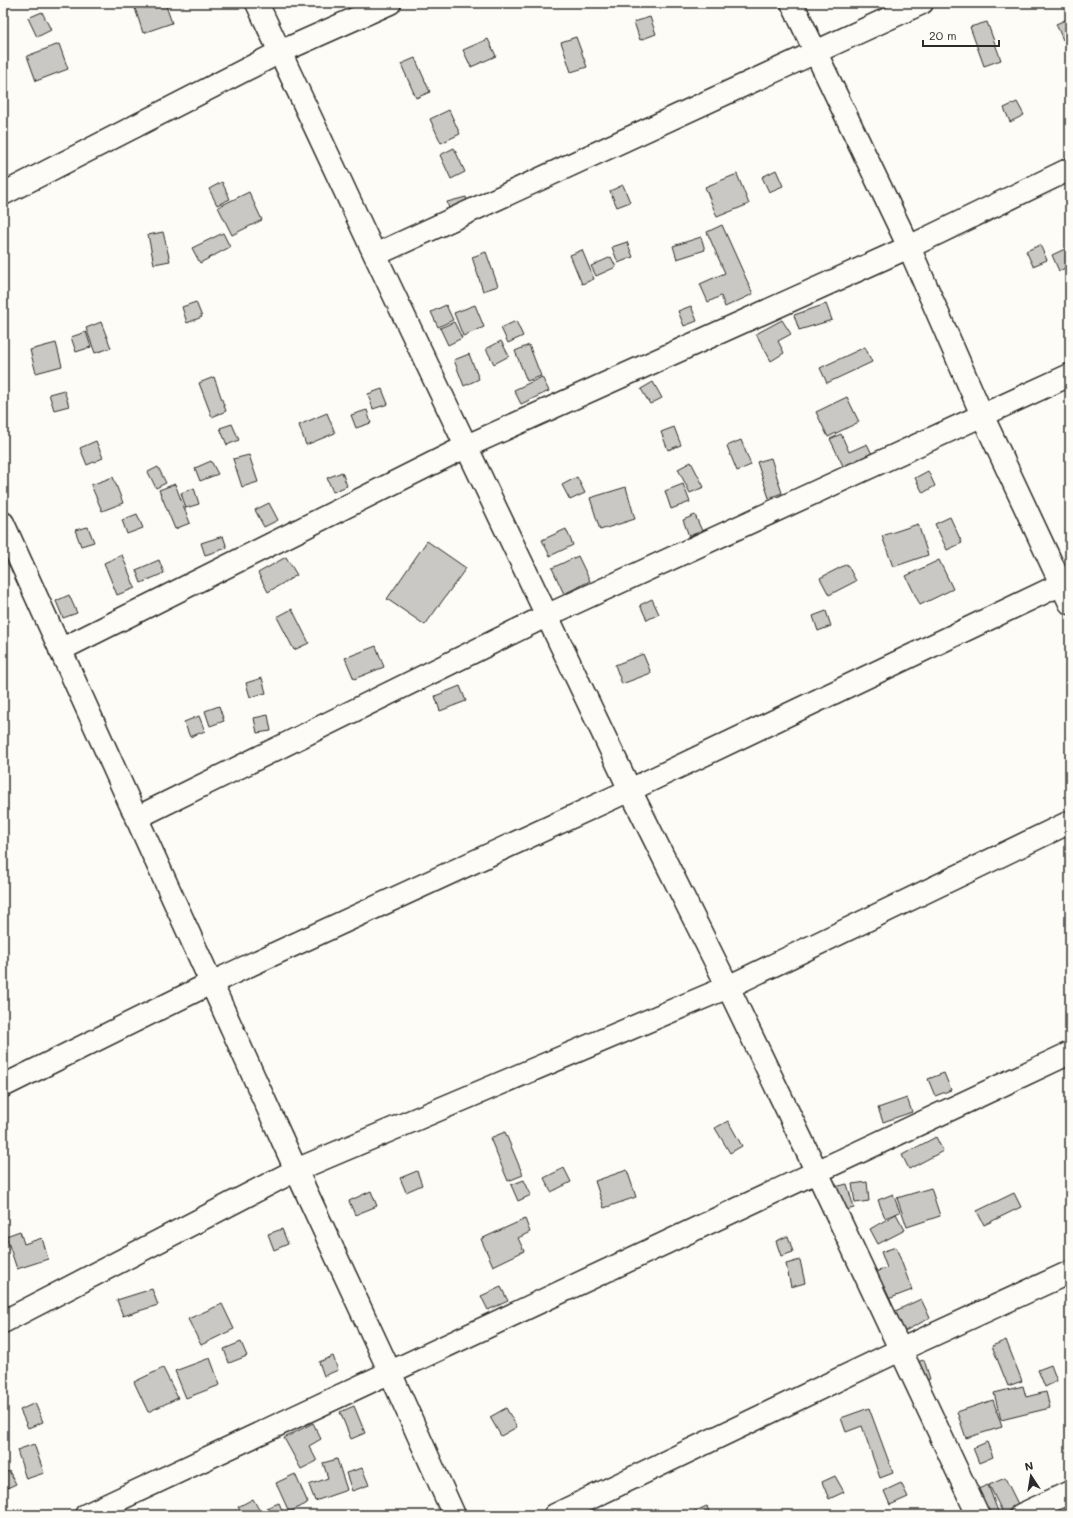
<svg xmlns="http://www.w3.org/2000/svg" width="1073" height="1518" font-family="Mali,sans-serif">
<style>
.building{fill:#c9c8c4;stroke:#2b2b2b}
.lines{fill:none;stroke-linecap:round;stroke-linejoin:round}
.street-casing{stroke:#2b2b2b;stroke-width:25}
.street{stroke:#fdfcf7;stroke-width:22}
</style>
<rect width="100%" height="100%" fill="#fdfcf7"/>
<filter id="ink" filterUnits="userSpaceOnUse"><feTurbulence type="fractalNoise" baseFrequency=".025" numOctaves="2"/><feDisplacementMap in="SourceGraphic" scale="8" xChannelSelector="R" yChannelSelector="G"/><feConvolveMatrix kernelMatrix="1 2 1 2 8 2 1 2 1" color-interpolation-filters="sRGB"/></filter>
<g filter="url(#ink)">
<path class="building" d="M141,3H165L172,23L143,33L134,5Z
M42,12L51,30L37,37L28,18Z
M650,17L656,34L640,40L634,22Z
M1070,18V36L1063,40L1056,24Z
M987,22L1001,60L984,66L970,27Z
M576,37L587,67L571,72L561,42Z
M488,39L496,56L471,67L463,50Z
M59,44L68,69L36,81L27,56Z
M415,58L430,92L416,98L401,64Z
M1017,102L1024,115L1010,122L1004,108Z
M449,110L460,134L441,143L430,119Z
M454,148L465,172L451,179L440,155Z
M776,170L783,186L769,192L762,177Z
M737,174L749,204L717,217L705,187Z
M222,182L230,199L217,205L209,189Z
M623,185L630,202L617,207L610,191Z
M249,192L262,220L232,235L218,207Z
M466,197L469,210L451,215L447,202Z
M722,225L753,294L725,307L721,296L708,302L700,284L725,273L707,232Z
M163,232L170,261L154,264L148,235Z
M223,233L230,247L200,263L192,248Z
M701,237L705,250L677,259L673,246Z
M627,242L633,257L618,263L612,247Z
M1040,245L1047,260L1033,266L1026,251Z
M1065,249L1070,258V266L1059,271L1052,255Z
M582,250L594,279L582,284L570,255Z
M486,252L498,286L483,291L472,257Z
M611,257L616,267L596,276L591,266Z
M196,302L202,317L187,323L182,307Z
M826,304L832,320L799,330L794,315Z
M446,305L453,320L438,327L431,312Z
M475,305L484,327L463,336L454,313Z
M691,306L697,321L684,326L678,311Z
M782,320L791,334L778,341L784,353L771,361L756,334Z
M516,321L523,336L508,343L501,328Z
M101,322L111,348L95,353L86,328Z
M454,322L462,338L448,345L440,328Z
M86,332L91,347L76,352L71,337Z
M501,341L509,356L494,364L486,349Z
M56,343L62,366L36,373L30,350Z
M529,345L541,376L527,381L515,351Z
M865,347L872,362L827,383L820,368Z
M469,354L479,379L464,386L454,360Z
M214,377L226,411L212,417L199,383Z
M542,377L549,391L521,404L514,390Z
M653,382L662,398L650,404L641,389Z
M382,389L388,404L373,409L368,394Z
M64,390L69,406L54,410L49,394Z
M847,397L859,422L828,437L816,412Z
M367,410L371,423L356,428L351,415Z
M327,413L335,433L306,445L299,425Z
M232,424L239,440L227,445L220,428Z
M674,427L681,445L668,450L661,432Z
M841,434L849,452L867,444L873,456L845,470L830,439Z
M741,440L751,465L737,471L727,446Z
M96,441L103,458L87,465L80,448Z
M249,455L258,482L242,487L233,459Z
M771,458L782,493L769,498L757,462Z
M211,461L218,474L200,481L195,468Z
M691,462L704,487L690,493L678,469Z
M158,467L166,483L156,488L148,472Z
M928,471L935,486L923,493L915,478Z
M342,472L347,486L333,492L327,478Z
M113,477L123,503L102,511L91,485Z
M577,477L585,493L570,500L562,485Z
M175,484L190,523L175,529L159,490Z
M683,484L690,502L671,509L665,491Z
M626,487L635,519L600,530L590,498Z
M194,488L199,504L186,508L181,493Z
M269,503L278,520L264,527L255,510Z
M137,514L143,528L127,534L122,520Z
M695,515L702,531L689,536L683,520Z
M950,517L962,543L947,550L935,524Z
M918,524L928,555L893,567L882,536Z
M88,527L94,542L81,546L75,530Z
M566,529L573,545L550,556L542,540Z
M223,536L227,548L205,555L201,543Z
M427,541L466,568L425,625L387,599Z
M122,555L135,588L117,595L104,563Z
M578,556L590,581L564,594L552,568Z
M286,557L297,575L268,592L258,573Z
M159,560L164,573L141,583L136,570Z
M939,560L953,589L920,605L906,576Z
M847,564L856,581L829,595L820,578Z
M69,595L77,613L63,618L56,601Z
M652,599L659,614L647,620L640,605Z
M292,609L309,643L294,650L277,617Z
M826,611L831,626L818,631L813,616Z
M376,646L384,667L354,679L345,658Z
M643,654L651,673L622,684L615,665Z
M262,678L266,693L250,697L246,683Z
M460,686L466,701L440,711L435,696Z
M219,706L224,721L210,726L205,711Z
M268,715L271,731L257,733L254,718Z
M199,716L205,731L190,737L184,722Z
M944,1073L951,1090L935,1096L928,1079Z
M907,1098L912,1112L883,1122L878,1108Z
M728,1121L742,1146L730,1153L715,1128Z
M505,1132L523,1175L508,1181L490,1138Z
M936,1137L943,1151L909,1169L902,1155Z
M564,1168L571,1182L551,1192L544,1178Z
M627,1170L636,1197L604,1208L595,1181Z
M417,1171L422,1185L406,1192L400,1178Z
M524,1180L531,1195L518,1201L511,1185Z
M867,1182L869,1201L855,1203L852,1184Z
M847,1184L854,1208L842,1211L835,1187Z
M931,1188L940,1216L907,1227L897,1198Z
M371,1191L377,1206L355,1215L349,1201Z
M1014,1193L1021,1207L984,1225L977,1211Z
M893,1194L900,1212L885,1218L878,1200Z
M896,1214L905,1230L878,1244L870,1229Z
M525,1219L530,1232L518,1238L524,1251L493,1266L481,1239Z
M282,1229L288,1244L274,1250L268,1234Z
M20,1231L24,1244L42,1238L48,1259L17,1269L6,1236Z
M788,1236L793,1252L781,1256L776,1241Z
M896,1247L912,1290L883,1301L872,1273L887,1268L881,1252Z
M800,1260L805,1283L791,1287L786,1264Z
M501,1287L508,1301L488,1310L481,1296Z
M152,1289L158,1305L123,1316L117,1300Z
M921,1299L930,1318L903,1332L893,1312Z
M222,1304L234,1329L201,1345L188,1319Z
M1006,1340L1022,1381L1008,1386L992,1346Z
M241,1342L247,1356L229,1363L224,1349Z
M333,1356L338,1370L324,1376L319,1362Z
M210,1358L220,1385L186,1398L175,1371Z
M924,1360L930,1379L920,1382L913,1363Z
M1051,1365L1057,1381L1045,1387L1038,1370Z
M163,1368L178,1398L148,1412L134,1382Z
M1023,1386L1026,1397L1046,1392L1050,1408L1001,1420L994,1393Z
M993,1400L1002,1427L966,1438L957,1412Z
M35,1403L43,1422L28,1428L20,1410Z
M354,1406L365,1433L351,1439L340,1412Z
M506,1408L517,1427L501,1436L490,1417Z
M869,1408L893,1473L880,1478L862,1426L846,1432L841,1418Z
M313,1423L321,1439L309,1446L317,1461L301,1469L284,1438Z
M987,1442L993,1457L979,1463L973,1448Z
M34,1444L44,1473L26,1479L17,1450Z
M337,1459L347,1490L315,1501L309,1485L328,1478L323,1463Z
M362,1468L369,1485L352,1491L346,1473Z
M9,1471L16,1484L3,1490V1474Z
M295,1474L308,1503L289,1512L276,1483Z
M835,1476L844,1492L829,1499L822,1482Z
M1005,1478L1019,1506L1003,1513L989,1485Z
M901,1483L908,1497L890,1505L884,1491Z
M988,1485L999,1514L997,1515H988L978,1489Z
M253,1499L262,1515H243L238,1507Z
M279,1503L284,1515H268L266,1508Z
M707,1506L710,1515H686Z"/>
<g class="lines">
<g class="street-casing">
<path id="street" d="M257,3L375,255L630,790L728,987L816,1170L978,1515
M792,3L909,247L982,415L1070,603
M3,194L280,52L390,3
M375,255L922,3
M3,523L296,1170L389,1370L454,1515
M60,650L467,446L909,247L1070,169
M136,818L548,615L1070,375
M3,1086L211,983L630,790L1070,580
M3,1322L296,1170L728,987L1070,822
M86,1515C413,1359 741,1205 1070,1053
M555,1515L900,1350L1070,1272
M1021,1515L1070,1492"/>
</g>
<use href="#street" class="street"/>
</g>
</g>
<rect width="1073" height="1518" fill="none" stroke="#fdfcf7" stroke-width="16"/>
<rect x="8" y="8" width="1057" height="1502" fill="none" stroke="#2b2b2b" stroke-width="1.5" filter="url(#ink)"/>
<g transform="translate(1031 1476) rotate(348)" stroke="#fdfcf7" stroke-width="3" paint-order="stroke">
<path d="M0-3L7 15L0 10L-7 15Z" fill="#2b2b2b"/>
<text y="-6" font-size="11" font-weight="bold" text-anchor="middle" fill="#2b2b2b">N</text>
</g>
<path d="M923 40v6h76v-6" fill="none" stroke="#2b2b2b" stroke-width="2"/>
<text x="929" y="40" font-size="12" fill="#2b2b2b" stroke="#fdfcf7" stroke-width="3" paint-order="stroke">20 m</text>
</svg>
